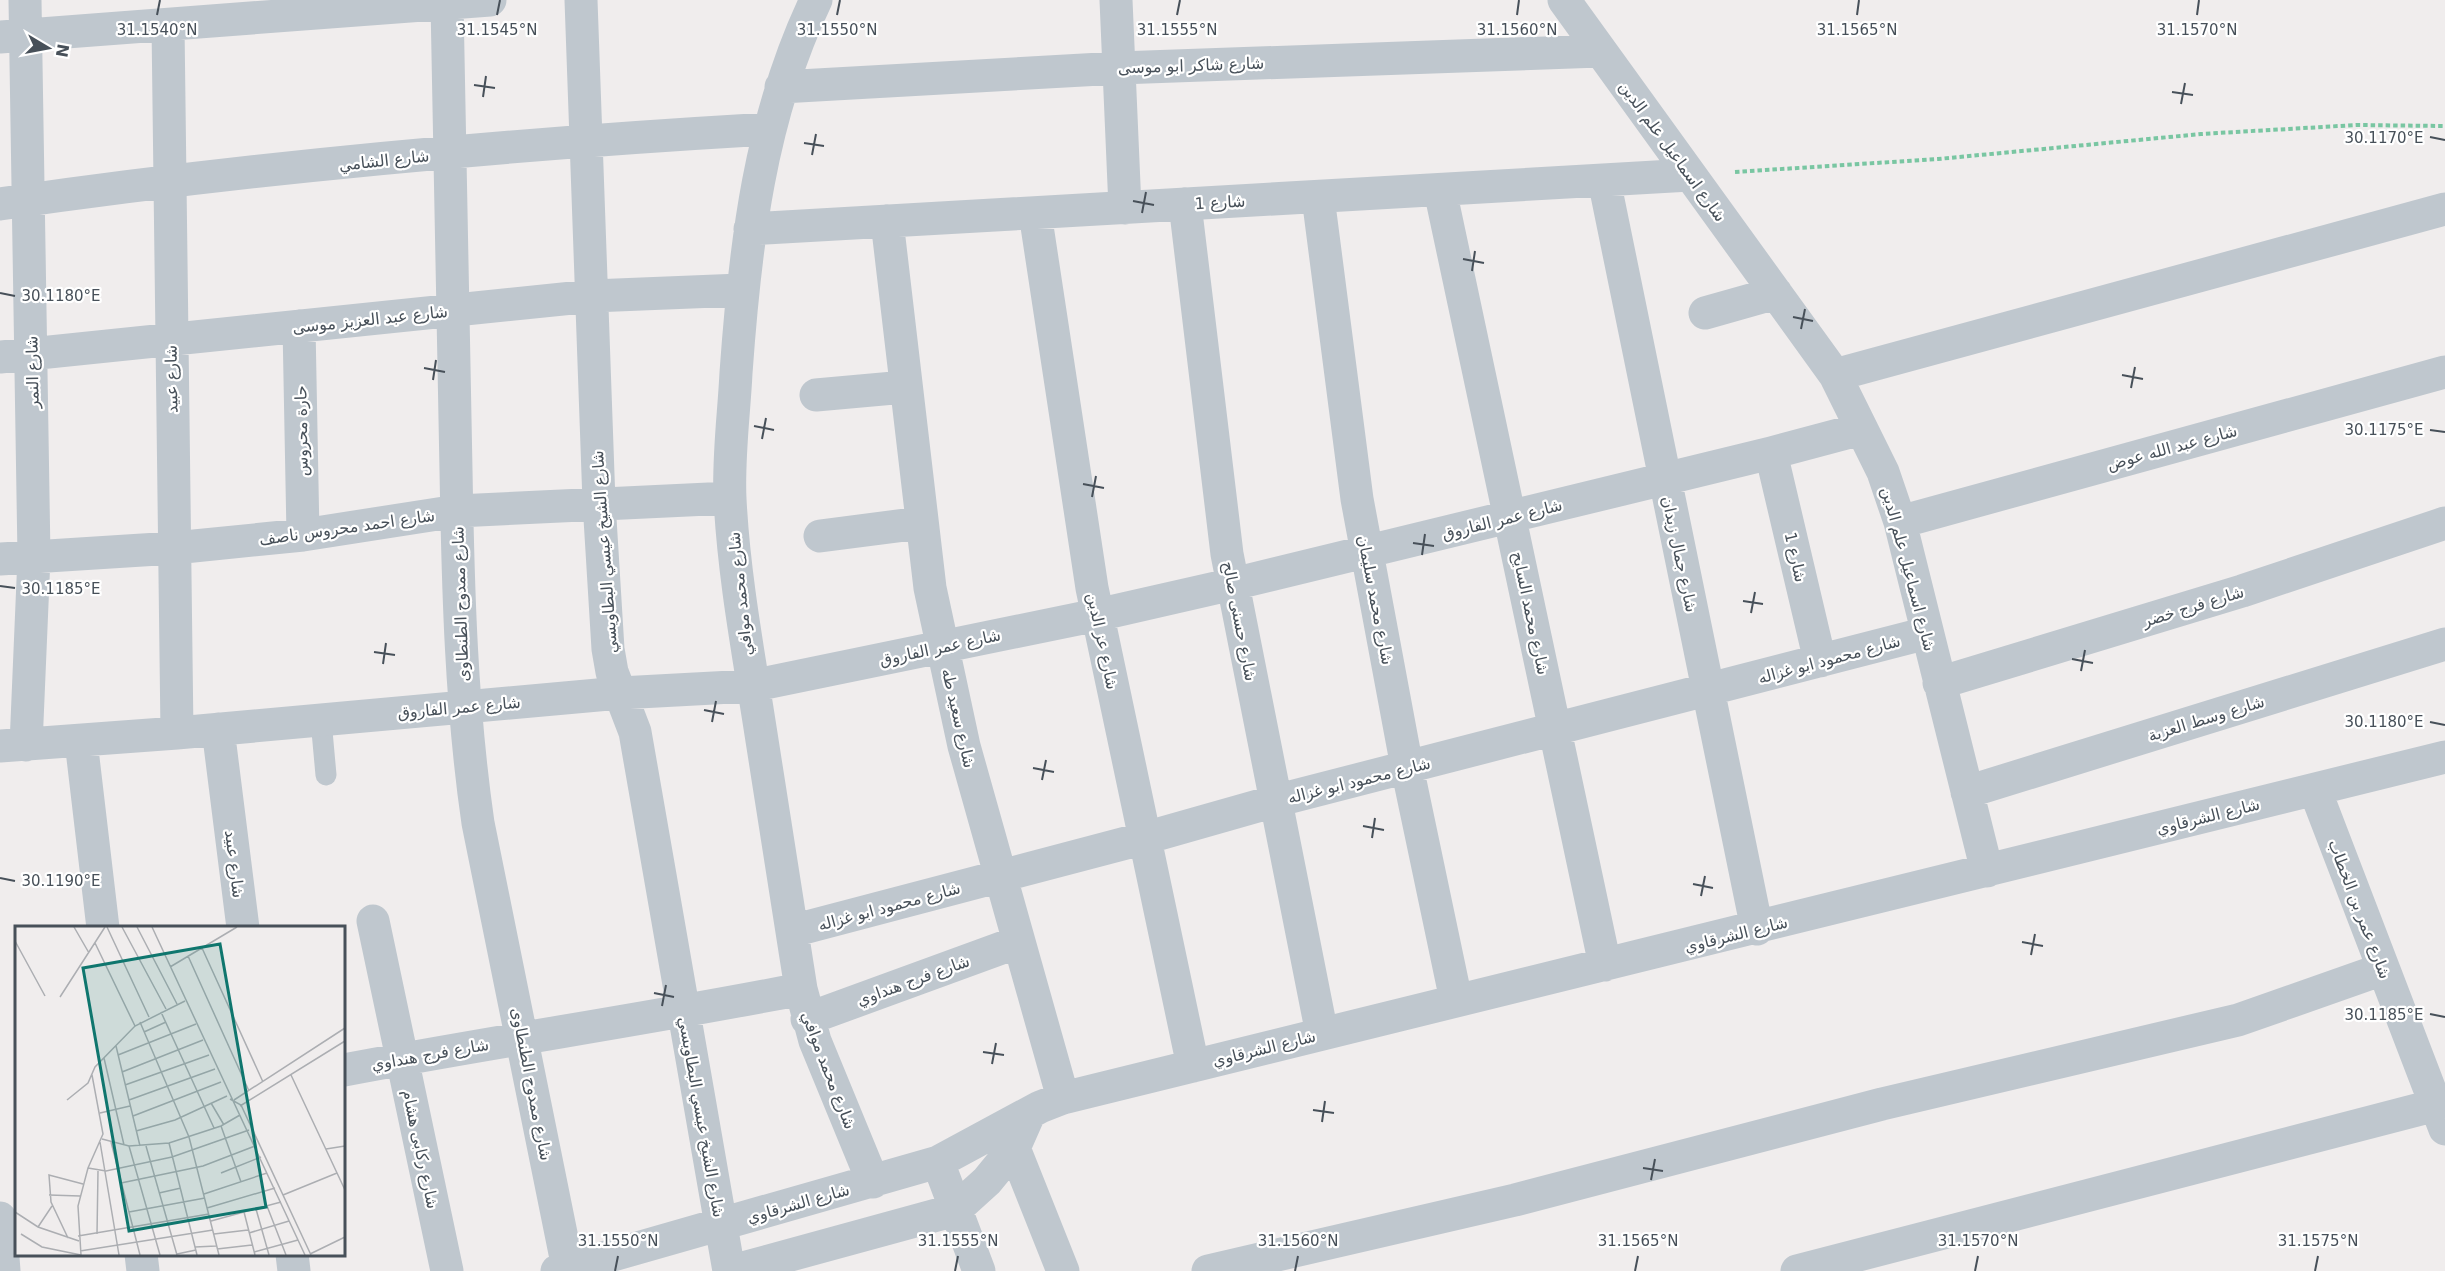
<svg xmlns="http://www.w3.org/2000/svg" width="2445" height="1271" font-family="'DejaVu Sans',Cairo,sans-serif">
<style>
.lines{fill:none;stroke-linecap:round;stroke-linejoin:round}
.path{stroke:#79c6a2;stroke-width:4;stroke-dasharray:4.5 3;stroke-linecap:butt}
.service{stroke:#bfc7ce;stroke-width:21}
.minor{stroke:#bfc7ce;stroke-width:33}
.ticks{fill:none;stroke:#475059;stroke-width:2}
.labels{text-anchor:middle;stroke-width:4.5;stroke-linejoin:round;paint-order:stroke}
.street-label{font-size:16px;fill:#475059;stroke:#fff}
.inset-road{fill:none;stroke:#acaeb2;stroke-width:1.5}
.view{fill:#0f766e;fill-opacity:0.15;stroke:#0f766e;stroke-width:3}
.inset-edge{fill:none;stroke:#475059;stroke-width:3}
.ticks-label{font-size:15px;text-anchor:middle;fill:#475059;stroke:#fff;stroke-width:4.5;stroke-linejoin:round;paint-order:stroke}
</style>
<rect width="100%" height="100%" fill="#f0eded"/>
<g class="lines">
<path class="path" d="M1735,172L1938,159L2201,134L2357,125L2445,126"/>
<path class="service" d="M321,720L326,775"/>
<path class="minor" d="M25,0L34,557L26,745
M581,0L599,502L608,649L612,672L635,732L729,1271
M816,0C760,117 745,245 736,373C734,414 728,457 730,499C734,578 749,656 761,734C775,819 787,904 801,989L815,1041L873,1182
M1116,0L1125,208
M1564,0L1835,375L1883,472L1900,522L1987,871
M447,3C450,159 452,315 456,470C458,588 461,706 478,823L568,1268
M168,25L177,733
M0,37L490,0
M781,87L1119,68L1600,51
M1604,180L1757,929
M1440,190L1605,965
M1318,197L1357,499L1407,767L1456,1000
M0,204C255,167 512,144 769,129
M1185,204L1227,554L1322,1034
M1035,213L1092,588L1193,1066
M887,221L930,588L964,746L1063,1098
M750,229L1690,175
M1705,313L1776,293
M299,326L303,535
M0,357L592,296L741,290
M1835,375L2445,209
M816,395L905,387
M1771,453L1820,661
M1900,522L2445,372
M820,536L921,523
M0,559L174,548L303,535L457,511L730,498
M1939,683L2242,591L2445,523
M218,729L243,928
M81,741L103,928
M0,746L177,733L620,693L751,686L1097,615L1233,584L1771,453L1861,429
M2315,790L2445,1129
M1967,792L2445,644
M373,921L447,1271
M792,931L1145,838L1275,801L1927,633
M807,1019L1018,942
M344,1070C496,1041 649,1019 801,989
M1014,1148L1063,1271
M938,1162L979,1271
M0,1218L4,1271
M141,1254L143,1271
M292,1254L294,1271
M557,1271L938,1162L1040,1107L1063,1098C1523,983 1985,875 2445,757
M732,1271L955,1210L987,1181L1014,1148L1029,1114
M1208,1271L1515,1200L1882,1104L2238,1020L2383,969
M1797,1271L2436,1105"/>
</g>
<path class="ticks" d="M157,15L160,0M497,15L500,0M837,15L840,0M1177,15L1180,0M1517,15L1519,0M1857,15L1859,0M2197,15L2199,0M474,85L495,88M2172,92L2193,95M483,97L486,76M2181,104L2185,83M2430,137L2445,140M804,143L824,146M812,155L816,134M1133,201L1154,205M1142,213L1146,192M1463,259L1484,263M1472,271L1475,251M0,293L15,296M1793,317L1813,321M1801,329L1805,309M424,368L445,372M2122,375L2143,379M433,380L436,360M2131,388L2135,367M754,426L774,430M2430,430L2445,432M762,439L766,418M1083,484L1104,488M1092,497L1096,476M1413,543L1434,546M1422,555L1425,534M0,586L15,588M1743,601L1763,604M1751,613L1755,592M374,652L395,655M2072,659L2093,663M383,664L386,643M2081,671L2085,650M704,710L724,714M712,722L716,701M2430,722L2445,725M1033,768L1054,772M1042,780L1046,760M1363,826L1384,830M1372,838L1375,818M0,878L15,881M1693,884L1713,888M1701,896L1705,876M2022,942L2043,946M2031,955L2035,934M654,993L674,997M662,1006L666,985M2430,1014L2445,1017M983,1052L1004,1055M992,1064L996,1043M1313,1110L1334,1113M1322,1122L1325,1101M1643,1168L1663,1171M1651,1180L1655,1159M615,1271L618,1256M955,1271L958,1256M1295,1271L1298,1256M1635,1271L1638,1256M1975,1271L1978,1256M2315,1271L2318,1256"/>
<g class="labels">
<g class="street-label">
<text transform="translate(1191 65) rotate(-2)" y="6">شارع شاكر ابو موسى</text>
<text transform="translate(1673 151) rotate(54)" y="6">شارع اسماعيل علم الدين</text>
<text transform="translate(384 160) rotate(-6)" y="6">شارع الشامي</text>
<text transform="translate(1220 202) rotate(-3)" y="6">شارع 1</text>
<text transform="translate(370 319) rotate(-6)" y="6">شارع عبد العزيز موسى</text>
<text transform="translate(32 372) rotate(-91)" y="6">شارع النمر</text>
<text transform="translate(171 379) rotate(-91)" y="6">شارع عبيد</text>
<text transform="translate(301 431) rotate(-91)" y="6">حارة محروس</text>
<text transform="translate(2172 447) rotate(-15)" y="6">شارع عبد الله عوض</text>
<text transform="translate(1502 519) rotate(-14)" y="6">شارع عمر الفاروق</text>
<text transform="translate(347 527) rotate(-8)" y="6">شارع احمد محروس ناصف</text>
<text transform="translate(604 552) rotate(-94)" y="6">شارع الشيخ عيسي البطاويسي</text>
<text transform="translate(1680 554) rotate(78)" y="6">شارع جمال زيدان</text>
<text transform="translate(1796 557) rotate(77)" y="6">شارع 1</text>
<text transform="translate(1909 569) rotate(75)" y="6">شارع اسماعيل علم الدين</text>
<text transform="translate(740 594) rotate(-96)" y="6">شارع محمد موافي</text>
<text transform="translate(1376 600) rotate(79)" y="6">شارع محمد سليمان</text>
<text transform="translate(460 604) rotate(-92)" y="6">شارع ممدوح الطنطاوى</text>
<text transform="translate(2193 606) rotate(-17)" y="6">شارع فرج خضر</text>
<text transform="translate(1531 613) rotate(78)" y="6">شارع محمد السايح</text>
<text transform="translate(1240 621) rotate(79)" y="6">شارع حسنى صالح</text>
<text transform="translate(1103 641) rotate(78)" y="6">شارع عز الدين</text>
<text transform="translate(940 647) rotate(-12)" y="6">شارع عمر الفاروق</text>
<text transform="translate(1829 659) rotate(-15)" y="6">شارع محمود ابو غزاله</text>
<text transform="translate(459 707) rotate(-5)" y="6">شارع عمر الفاروق</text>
<text transform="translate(959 718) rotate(77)" y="6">شارع سعيد طه</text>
<text transform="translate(2206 718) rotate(-17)" y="6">شارع وسط العزبة</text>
<text transform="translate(1359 780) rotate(-14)" y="6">شارع محمود ابو غزاله</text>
<text transform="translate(2208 816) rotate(-14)" y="6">شارع الشرقاوي</text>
<text transform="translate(235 864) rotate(83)" y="6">شارع عبيد</text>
<text transform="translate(889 906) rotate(-15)" y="6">شارع محمود ابو غزاله</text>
<text transform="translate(2360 909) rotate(69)" y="6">شارع عمر بن الخطاب</text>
<text transform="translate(1736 934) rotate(-14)" y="6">شارع الشرقاوي</text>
<text transform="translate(913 980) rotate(-20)" y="6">شارع فرج هنداوي</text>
<text transform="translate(1264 1048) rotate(-14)" y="6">شارع الشرقاوي</text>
<text transform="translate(430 1054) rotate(-10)" y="6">شارع فرج هنداوي</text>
<text transform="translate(829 1070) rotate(69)" y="6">شارع محمد موافي</text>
<text transform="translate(532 1084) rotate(79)" y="6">شارع ممدوح الطنطاوى</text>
<text transform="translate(702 1117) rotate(80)" y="6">شارع الشيخ عيسي البطاويسي</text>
<text transform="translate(421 1149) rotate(78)" y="6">شارع ركابى هشام</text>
<text transform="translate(798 1203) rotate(-16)" y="6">شارع الشرقاوي</text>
</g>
</g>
<g transform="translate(15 926)">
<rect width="330" height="330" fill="#f0eded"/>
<path class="inset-road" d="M59,1L74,27M92,1L134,91M107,1L151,83M122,1L162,78M137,1L290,329M0,15L30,70M80,17L120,100M187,22L248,156M173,30L234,165M155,41L222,1M45,71L90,1M146,86L199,202M125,96L174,211L204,329M129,106L151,96M101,120L125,220M103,129L181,98M89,132L109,219M107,146L188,114M276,149L330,264M110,159L194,129M215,173L226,179L296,329M52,174L73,157L80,141L120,100L170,75M114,174L200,143M219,174L330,102M196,177L209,199M225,180L330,115M85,187L115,180M118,190L206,156M206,200L226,256M121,205L160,194L212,170M87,213L114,220L154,217L206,200L225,189M85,216L104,329M96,216L125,329M154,217L182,329M114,220L145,329M131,220L162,329M311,223L330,220M73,242L91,245L157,231L234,204M206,247L246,231M106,257L188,240L240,220M144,267L166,262M189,268L252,247M34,269L65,270M268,269L322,247M252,280L271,329M192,282L260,262M241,283L254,329M0,286L23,301L64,315M114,286L190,272M229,286L240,329M196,295L266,276M23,301L37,280M234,307L274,295M6,308L27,321L66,329M82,308L83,245M199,308L233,304M63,310L194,288M53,312L36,276L34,249L68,258M180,321L201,320M202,323L237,319M65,325L198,304M239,326L283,314M162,328L181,324M295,328L330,311M66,329L63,280L73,242L88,208L77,149"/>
<path class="view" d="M205,18L251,281L114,305L68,42Z"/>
<rect width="330" height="330" class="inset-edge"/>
</g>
<g class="ticks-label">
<text x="157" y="35">31.1540°N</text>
<text x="497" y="35">31.1545°N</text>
<text x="837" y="35">31.1550°N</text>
<text x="1177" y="35">31.1555°N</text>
<text x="1517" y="35">31.1560°N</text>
<text x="1857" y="35">31.1565°N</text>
<text x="2197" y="35">31.1570°N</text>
<text x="2384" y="143">30.1170°E</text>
<text x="61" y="301">30.1180°E</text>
<text x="2384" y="435">30.1175°E</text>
<text x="61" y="594">30.1185°E</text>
<text x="2384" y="727">30.1180°E</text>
<text x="61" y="886">30.1190°E</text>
<text x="2384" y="1020">30.1185°E</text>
<text x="618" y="1246">31.1550°N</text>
<text x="958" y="1246">31.1555°N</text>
<text x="1298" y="1246">31.1560°N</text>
<text x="1638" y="1246">31.1565°N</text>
<text x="1978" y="1246">31.1570°N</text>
<text x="2318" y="1246">31.1575°N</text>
</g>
<g transform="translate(48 48) rotate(100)" stroke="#ffffff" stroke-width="4.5" paint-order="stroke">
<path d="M0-4.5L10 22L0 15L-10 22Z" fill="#475059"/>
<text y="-9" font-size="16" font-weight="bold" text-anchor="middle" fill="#475059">N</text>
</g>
</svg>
